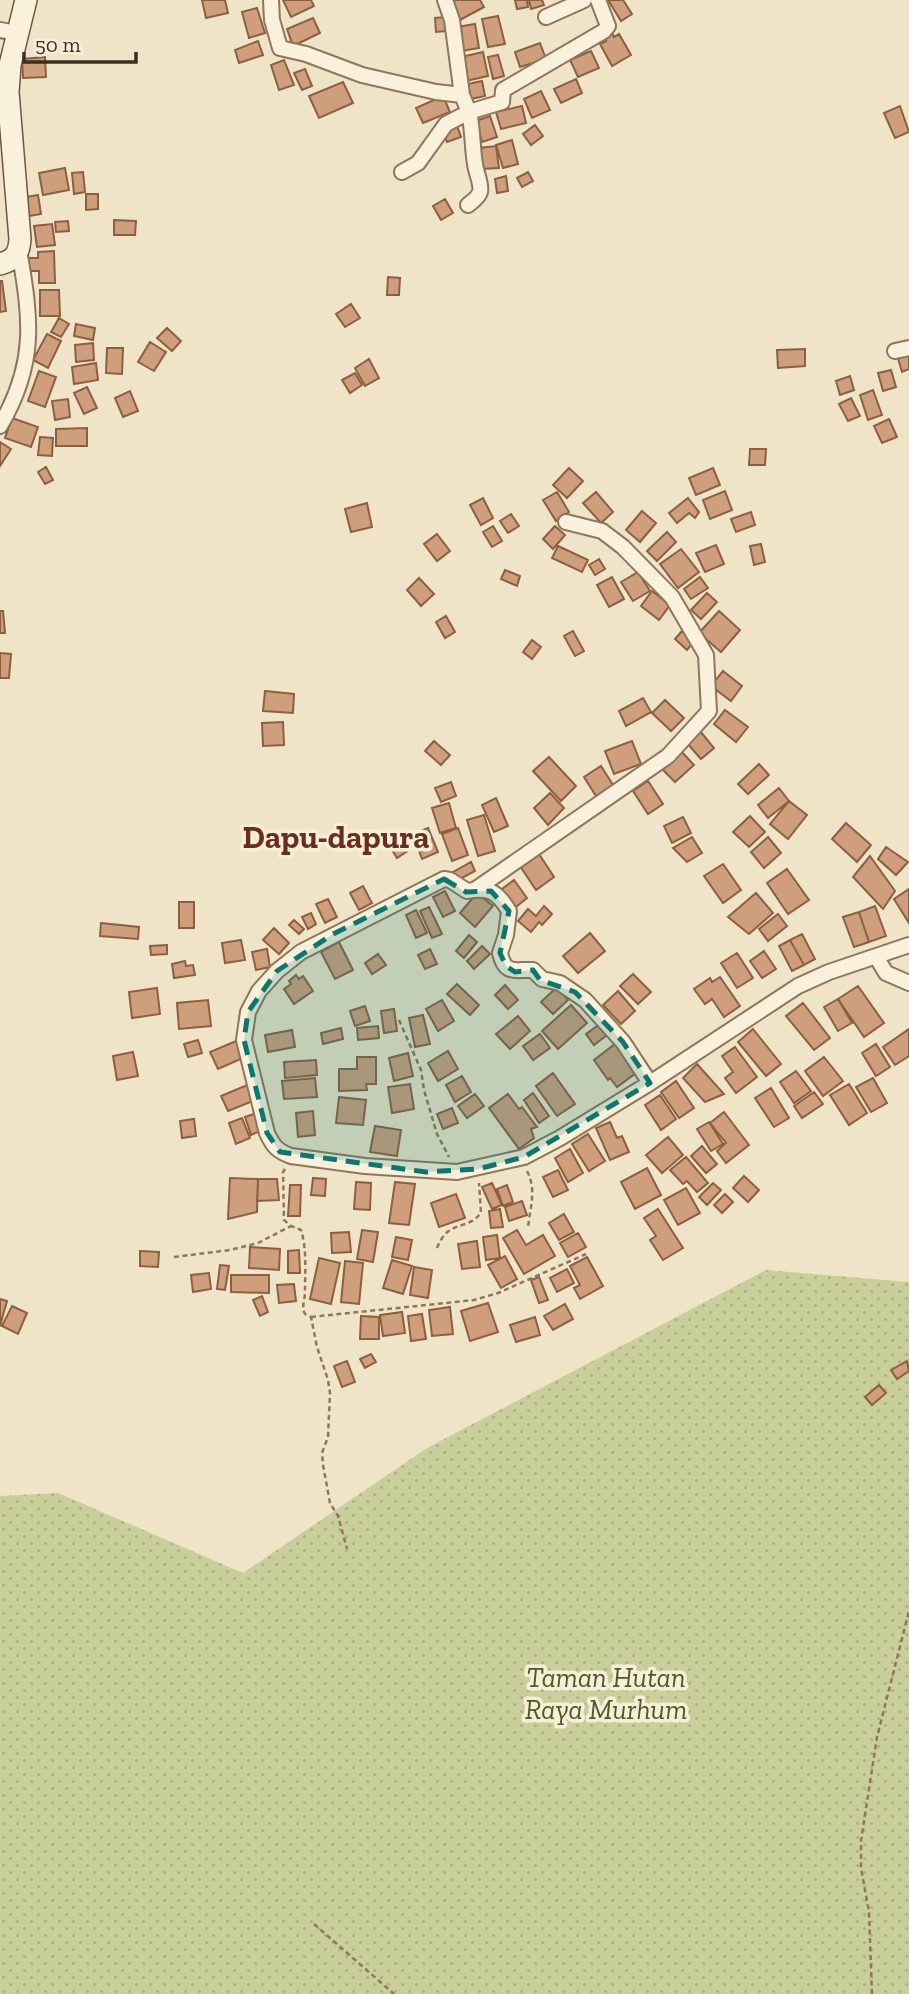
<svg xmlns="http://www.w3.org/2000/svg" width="909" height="1994" font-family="'Zilla Slab',serif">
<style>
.park{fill:url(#park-dots)}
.building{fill:#cf9f7d;stroke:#8d5f41;stroke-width:2}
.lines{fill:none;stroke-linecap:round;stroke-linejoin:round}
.street-casing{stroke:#8d765c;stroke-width:18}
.secondary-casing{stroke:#6f573f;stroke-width:24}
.path{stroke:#8d765c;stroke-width:2.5;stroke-dasharray:5 3.5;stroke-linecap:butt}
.street{stroke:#faf1dc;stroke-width:14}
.secondary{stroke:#faf1dc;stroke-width:21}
.marked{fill:#0f766e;fill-opacity:0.2;stroke:#0f766e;stroke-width:5;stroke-dasharray:14 9;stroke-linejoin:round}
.labels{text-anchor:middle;stroke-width:7;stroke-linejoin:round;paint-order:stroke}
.park-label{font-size:28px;font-style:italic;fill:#4d5a26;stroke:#f7eed8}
.quarter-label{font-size:32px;font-weight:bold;fill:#6b2e1e;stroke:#f7eed8}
</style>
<defs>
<pattern id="park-dots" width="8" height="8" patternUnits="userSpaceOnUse" patternTransform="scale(1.75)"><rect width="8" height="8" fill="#c9cf9b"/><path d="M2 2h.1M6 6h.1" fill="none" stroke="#aeb285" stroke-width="1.8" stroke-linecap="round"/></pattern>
</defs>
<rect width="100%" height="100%" fill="#f0e4c8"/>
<path class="park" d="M766,1270L909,1282V1994H0V1496L58,1493L243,1573L427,1448Z"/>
<path class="building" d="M202,0H225L228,13L206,18Z
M283,0H311L314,6L291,17Z
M449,0H480L484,7L458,21Z
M515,0H527L528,7L517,9Z
M529,0H542L544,5L531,9Z
M608,0H623L632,14L621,21Z
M257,8L265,33L249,38L242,12Z
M498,16L505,44L488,47L482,19Z
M445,17L446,31L436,32L435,18Z
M313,18L320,33L293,46L287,29Z
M475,24L479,48L461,51L457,27Z
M612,33L614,37L619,34L631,55L612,66L600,44L606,41L604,38Z
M258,41L263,55L239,63L235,50Z
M540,43L546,59L520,67L515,52Z
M591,51L599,68L578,77L570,60Z
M483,52L488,76L466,81L461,57Z
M498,55L504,76L493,79L488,57Z
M45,57L46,77L23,78L22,59Z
M284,60L294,85L279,90L271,65Z
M305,69L312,86L302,90L294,73Z
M576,79L582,93L561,103L554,89Z
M482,81L485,96L471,99L468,84Z
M343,82L353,103L319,118L309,96Z
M541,91L550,110L532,118L524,99Z
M443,96L450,112L423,123L416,108Z
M522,106L526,123L501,129L496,112Z
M900,106L909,132L895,138L884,113Z
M490,116L497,137L482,142L476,121Z
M535,125L543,136L531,145L523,134Z
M457,126L461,137L447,142L443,131Z
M512,140L518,164L503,168L496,145Z
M496,146L499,168L481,169L479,148Z
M65,168L69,190L43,195L39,173Z
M83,172L85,192L74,194L72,173Z
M528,172L533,181L522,187L517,178Z
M506,176L508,191L497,193L495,179Z
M86,194H98V209L86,210Z
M38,195L41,214L29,216L26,197Z
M445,199L453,213L441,220L433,206Z
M114,220L136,221L135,235H114Z
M68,221L69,231L56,232L55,222Z
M52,224L55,245L37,247L34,226Z
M54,251L55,283H39V271H27V258H38V252Z
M388,277L400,278L399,295H387Z
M0,281H2L6,311L0,312Z
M40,290H59L60,316H40Z
M351,304L360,318L345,327L336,314Z
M59,318L69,324L61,337L51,332Z
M76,324L95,328L93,340L74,336Z
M167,328L181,341L172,351L157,338Z
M47,334L61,341L48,368L33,360Z
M150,342L166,352L154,371L138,362Z
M93,343L94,360L76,362L75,345Z
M107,348H123L122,374L106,373Z
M805,349V366L778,368L777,350Z
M909,352V369L902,372L897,355Z
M369,359L379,378L365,386L355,368Z
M96,363L98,380L74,384L72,367Z
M891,370L896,387L883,391L878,373Z
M39,371L56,377L45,407L28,401Z
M355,373L362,385L350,393L342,380Z
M850,376L854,390L840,395L836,381Z
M87,387L97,408L84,414L74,393Z
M873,390L882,415L868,420L860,395Z
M130,391L138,411L123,417L115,398Z
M851,398L860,416L848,421L839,404Z
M68,399L70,417L55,420L52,401Z
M12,418L38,427L31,447L5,438Z
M889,419L897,437L882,443L874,426Z
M87,428V446H56V429Z
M40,437L53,438L52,456L38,455Z
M0,442L11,449L0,466Z
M750,449H766L765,465H749Z
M46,467L53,480L45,484L38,472Z
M569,468L583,481L567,498L553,485Z
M713,468L720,485L696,495L689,478Z
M725,491L732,510L710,519L703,500Z
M557,492L569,512L556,521L543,500Z
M596,492L613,512L601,523L583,503Z
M483,498L493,518L481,525L470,505Z
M688,498L699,512L695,518L689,513L677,523L669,513Z
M367,503L372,527L351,532L345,509Z
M642,511L656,523L640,542L626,530Z
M751,512L755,525L736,532L731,519Z
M511,514L519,526L508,533L500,521Z
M493,526L502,541L492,547L483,532Z
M555,526L565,535L553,549L543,539Z
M667,532L676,542L657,561L647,551Z
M437,534L450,551L437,561L424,544Z
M761,544L765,562L754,565L750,546Z
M716,545L724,564L705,572L696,553Z
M558,546L588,560L582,572L552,558Z
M681,549L699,572L678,588L660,564Z
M599,559L605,569L595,575L589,565Z
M505,570L520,576L517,586L501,579Z
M638,572L650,591L633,601L621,582Z
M612,577L624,599L609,607L597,585Z
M700,577L708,588L691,599L684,589Z
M419,578L434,594L421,606L407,590Z
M652,591L670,605L659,620L641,606Z
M707,593L717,602L701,619L691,610Z
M0,611H3L5,633H0Z
M719,611L740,630L721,652L699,633Z
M446,616L455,632L445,638L436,622Z
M573,631L584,651L575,656L564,636Z
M682,631L694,641L687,650L675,639Z
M532,640L541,647L532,659L523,652Z
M0,653L11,654L9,678H0Z
M723,671L742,686L731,701L711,686Z
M265,691L294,694L293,713L263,711Z
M643,698L651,712L626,726L619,711Z
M665,700L684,718L671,731L652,713Z
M725,710L748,727L736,742L714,724Z
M283,722L284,745L263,746L262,723Z
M700,731L714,748L701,759L687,743Z
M434,741L450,755L441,765L425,751Z
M632,741L641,764L614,774L605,751Z
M680,750L694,765L675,782L661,768Z
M549,757L576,786L561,801L533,771Z
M759,764L769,775L748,794L738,784Z
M601,766L613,785L596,796L584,777Z
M648,781L663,804L648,814L633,791Z
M451,782L456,796L441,802L435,788Z
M779,788L789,801L768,818L758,805Z
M550,793L564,808L548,825L534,808Z
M496,798L508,826L494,832L482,805Z
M789,801L807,815L788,839L770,824Z
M449,803L456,828L440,833L432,808Z
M484,815L495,851L478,856L467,820Z
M750,816L765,832L749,847L733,832Z
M683,817L691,833L672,843L664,826Z
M846,823L871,845L857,862L832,839Z
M428,828L438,852L422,859L413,834Z
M458,828L468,855L452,861L442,834Z
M692,837L702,853L687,862L673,848Z
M768,837L781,853L764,868L751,852Z
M407,840L412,848L397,858L392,850Z
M886,847L908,862L896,875L878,859Z
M539,854L554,877L536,890L520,866Z
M870,856L895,891L883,909L853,877Z
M471,862L475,871L458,880L453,872Z
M723,864L741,890L723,903L704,876Z
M787,869L809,900L788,914L767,883Z
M514,880L527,898L512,910L498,892Z
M363,886L372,903L359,910L350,893Z
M909,889V923L894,899Z
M445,891L455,911L443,917L433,897Z
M477,893L493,906L475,927L460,913Z
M756,893L773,913L749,934L728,917Z
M328,899L337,917L325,923L316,904Z
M179,902H194V928H179Z
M544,906L552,914L542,925L539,922L531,932L518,921L528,909L536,916Z
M875,906L886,936L869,942L859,912Z
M429,907L442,934L432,938L420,911Z
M416,910L427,933L416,938L406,915Z
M859,912L869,942L854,947L843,917Z
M311,913L316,924L308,929L302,917Z
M778,914L787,926L768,941L759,929Z
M294,920L304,929L299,934L289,925Z
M101,923L139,927L138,939L100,936Z
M274,928L289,943L279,954L263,940Z
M590,933L605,951L578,973L563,956Z
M802,934L815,959L804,965L790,940Z
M469,935L477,942L464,958L456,951Z
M241,940L245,960L225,963L222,943Z
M790,940L804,965L792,971L779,946Z
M339,942L353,970L335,979L321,952Z
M167,945V954L151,955L150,946Z
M482,946L490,954L474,969L467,961Z
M267,949L270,967L256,970L252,952Z
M430,949L437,964L425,969L418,955Z
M764,951L776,969L762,978L750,961Z
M737,953L753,978L737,988L721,963Z
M378,954L386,965L372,974L365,963Z
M185,961L186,966L193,965L195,975L174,978L172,964Z
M633,974L651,992L638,1004L620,986Z
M296,975L299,979L303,976L313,991L294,1004L284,989L291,984L289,981Z
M720,977L740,1006L724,1017L712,999L705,1004L694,989L710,978L712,982Z
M457,984L479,1005L470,1015L447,994Z
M505,985L518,1000L508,1009L495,995Z
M858,986L884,1023L864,1037L838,999Z
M557,987L568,1000L553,1014L541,1002Z
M157,988L160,1014L132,1018L129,992Z
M618,991L635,1011L621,1024L603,1005Z
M838,999L852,1023L838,1031L824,1007Z
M208,1000L211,1026L179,1029L177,1003Z
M442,1000L454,1021L438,1031L426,1009Z
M803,1003L830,1038L814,1050L786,1016Z
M571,1005L587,1023L558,1049L542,1031Z
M365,1006L370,1021L355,1026L350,1011Z
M394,1009L397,1031L384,1033L381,1011Z
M423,1015L430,1044L415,1047L409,1018Z
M518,1016L530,1031L510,1049L496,1034Z
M600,1024L607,1035L594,1045L586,1034Z
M378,1026L379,1038L358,1040L357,1028Z
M341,1028L343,1039L323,1044L321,1033Z
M753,1029L781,1064L766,1076L738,1042Z
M909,1029V1056L895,1065L883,1047Z
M292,1030L295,1047L268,1052L265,1035Z
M540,1034L550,1048L533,1060L523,1046Z
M198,1040L202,1053L188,1057L184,1044Z
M236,1041L243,1058L218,1069L210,1052Z
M615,1044L636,1073L617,1087L610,1078L608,1080L594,1060Z
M876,1044L890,1067L876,1076L862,1053Z
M735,1047L757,1077L736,1093L725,1078L733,1072L722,1056Z
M448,1051L458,1069L438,1081L428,1063Z
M133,1052L138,1076L117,1080L113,1056Z
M408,1053L413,1076L394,1081L389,1058Z
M357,1057H376V1084H366L367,1090L339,1091V1069H357Z
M824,1057L843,1081L823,1096L805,1071Z
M316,1060L317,1075L285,1078L284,1062Z
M697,1064L724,1094L705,1102L683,1078Z
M796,1071L811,1091L794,1103L780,1082Z
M553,1073L575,1104L557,1116L536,1086Z
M462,1076L471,1092L455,1102L446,1085Z
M315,1078L317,1097L284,1099L282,1081Z
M873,1078L887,1103L871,1112L856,1087Z
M676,1081L694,1108L679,1118L661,1092Z
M410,1084L414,1109L392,1113L388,1087Z
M849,1084L867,1113L849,1125L830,1095Z
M247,1085L253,1101L228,1111L221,1096Z
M771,1088L789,1118L774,1127L755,1098Z
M814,1092L823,1104L802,1118L794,1106Z
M533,1093L549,1116L539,1123L524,1100Z
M475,1094L484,1106L467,1118L458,1106Z
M508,1094L519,1109L522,1107L537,1127L531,1129L534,1138L519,1149L489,1108Z
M660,1095L676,1119L661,1130L645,1105Z
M339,1097L366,1100L363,1125L336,1123Z
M452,1108L458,1123L443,1129L437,1114Z
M313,1111L315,1135L298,1137L296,1113Z
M724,1112L749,1145L726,1163L717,1151L726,1143L710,1123Z
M257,1113L263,1130L251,1135L245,1117Z
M242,1118L250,1138L236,1144L229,1123Z
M194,1119L196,1136L182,1138L180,1121Z
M610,1122L617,1138L622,1136L629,1152L610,1160L596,1128Z
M709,1122L723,1144L711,1151L697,1129Z
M375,1126L401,1130L397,1156L370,1152Z
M588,1134L605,1161L589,1171L572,1144Z
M668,1137L683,1155L662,1173L646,1155Z
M702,1146L717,1164L706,1173L691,1156Z
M570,1149L583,1173L568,1182L555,1158Z
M686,1157L708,1183L697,1192L687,1181L683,1184L670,1170Z
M647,1168L661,1195L635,1209L621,1182Z
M558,1170L568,1190L553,1197L543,1177Z
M744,1176L759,1190L748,1202L733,1188Z
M230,1178L258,1179L257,1212L228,1219Z
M313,1178L326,1179L325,1196L311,1195Z
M258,1179H277L279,1200L257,1201Z
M356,1182L371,1183L370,1210L354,1209Z
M395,1182L415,1184L409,1225L389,1223Z
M492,1183L502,1205L492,1209L482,1187Z
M713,1183L721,1190L707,1205L699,1197Z
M290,1185H301L300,1216H288Z
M507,1185L513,1202L503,1206L497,1189Z
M686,1188L700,1213L678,1225L664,1200Z
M456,1194L465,1218L439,1227L431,1203Z
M725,1194L733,1202L722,1213L714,1205Z
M522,1201L527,1215L509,1221L505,1207Z
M500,1209L503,1227L491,1228L489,1211Z
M658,1209L683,1248L663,1260L650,1240L656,1236L644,1218Z
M564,1214L574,1232L559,1240L549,1223Z
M362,1230L378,1232L373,1262L357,1259Z
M517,1230L526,1245L543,1235L555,1256L524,1274L503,1238Z
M349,1232L351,1252L332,1253L331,1233Z
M578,1233L586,1247L568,1257L560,1243Z
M497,1235L500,1258L486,1260L483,1237Z
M396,1237L412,1240L408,1260L392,1257Z
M477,1241L480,1267L462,1269L458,1244Z
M250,1247L280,1249L279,1270L249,1268Z
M299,1250L300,1273H288V1251Z
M140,1251L159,1252L158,1267L140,1266Z
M505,1256L517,1279L501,1288L488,1265Z
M587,1257L603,1286L580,1299L574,1288L580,1285L570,1266Z
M319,1258L340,1263L331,1304L310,1299Z
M392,1260L412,1266L403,1294L383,1288Z
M345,1261L363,1263L359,1304L341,1302Z
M220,1265L229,1266L225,1290L217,1289Z
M414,1267L432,1270L428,1298L410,1295Z
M567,1269L574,1283L557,1292L550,1278Z
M209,1273L211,1289L193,1292L191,1275Z
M231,1275H269V1293L231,1292Z
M539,1277L548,1300L539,1303L531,1280Z
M294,1284L296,1301L279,1303L277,1285Z
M262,1296L268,1312L260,1316L253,1300Z
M0,1299L7,1301L0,1326Z
M488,1303L498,1332L470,1341L461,1311Z
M565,1304L573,1319L553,1330L544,1316Z
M12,1306L27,1313L18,1334L2,1326Z
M450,1307L453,1334L432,1336L429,1310Z
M402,1312L405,1333L383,1336L380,1315Z
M422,1314L426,1339L411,1341L408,1316Z
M361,1316L379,1317V1339H360Z
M535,1317L540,1335L516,1342L510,1325Z
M371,1354L376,1362L365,1368L360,1359Z
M347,1361L355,1382L342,1387L334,1366Z
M907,1361L909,1371L897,1379L891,1370Z
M879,1385L886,1393L872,1405L865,1397Z"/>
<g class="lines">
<g class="street-casing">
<path id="street" d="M271,0L272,20L280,48L306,54L362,75L436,92L462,95L469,112L502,102L503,90L604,31L608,26L598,0
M445,0L452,20L462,95
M546,17L584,0
M0,30L17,33
M402,172L418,163L446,124L469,112C473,130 472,146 475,164C476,173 482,184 480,192C478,198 473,201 468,205
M895,351L909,348
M0,426C37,363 31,319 19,250
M476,889L668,756L709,711L706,655L672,597L623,547L602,531L566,522
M877,958L886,973L909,983
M650,1083L623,1042L585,1000L560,983L542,979L533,970C516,969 505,976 500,953L506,935L509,911C497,891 489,887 467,891L450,880L444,879L301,952L277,971L259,991L248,1012L244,1040L267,1133C273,1146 277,1151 291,1156L365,1166L457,1172L524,1157L560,1138L650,1083L798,986L829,972L909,945"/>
</g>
<g class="secondary-casing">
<path id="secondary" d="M0,264C15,260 19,254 20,239L8,92L10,65L26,0"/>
</g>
<path class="path" d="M399,1020L421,1070L424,1090L437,1134L449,1157
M285,1169L283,1172L284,1220L291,1226L301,1230C307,1249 305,1272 305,1292C305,1301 301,1306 305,1314L311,1317L317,1347L328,1380L330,1393L328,1437L322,1453L323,1465L330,1503L338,1516L347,1549
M527,1171C537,1190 530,1207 528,1228
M437,1248C449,1218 466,1232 481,1213L479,1183
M174,1257L230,1250L258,1243L291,1226
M311,1317L474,1300L498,1293L586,1254
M314,1924L394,1994
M872,1994L869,1912L861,1868V1841L877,1737L909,1611"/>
<use href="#street" class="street"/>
<use href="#secondary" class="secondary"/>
</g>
<path class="marked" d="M444,879L466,892L491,891L509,911L500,953L506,966L515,972L533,970L540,980L575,992L623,1042L650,1083L524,1157L478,1169L426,1172L280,1152L267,1133L244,1040L248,1012L277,971L333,934Z"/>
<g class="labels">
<g class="park-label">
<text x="606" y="1687">Taman Hutan<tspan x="606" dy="32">Raya Murhum</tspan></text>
</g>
<g class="quarter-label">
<text x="336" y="848">Dapu-dapura</text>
</g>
</g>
<path d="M24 52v10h112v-10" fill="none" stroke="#3d2e20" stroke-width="3.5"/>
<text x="35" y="52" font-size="21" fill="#3d2e20" stroke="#f7eed8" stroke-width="5" paint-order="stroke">50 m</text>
</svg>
